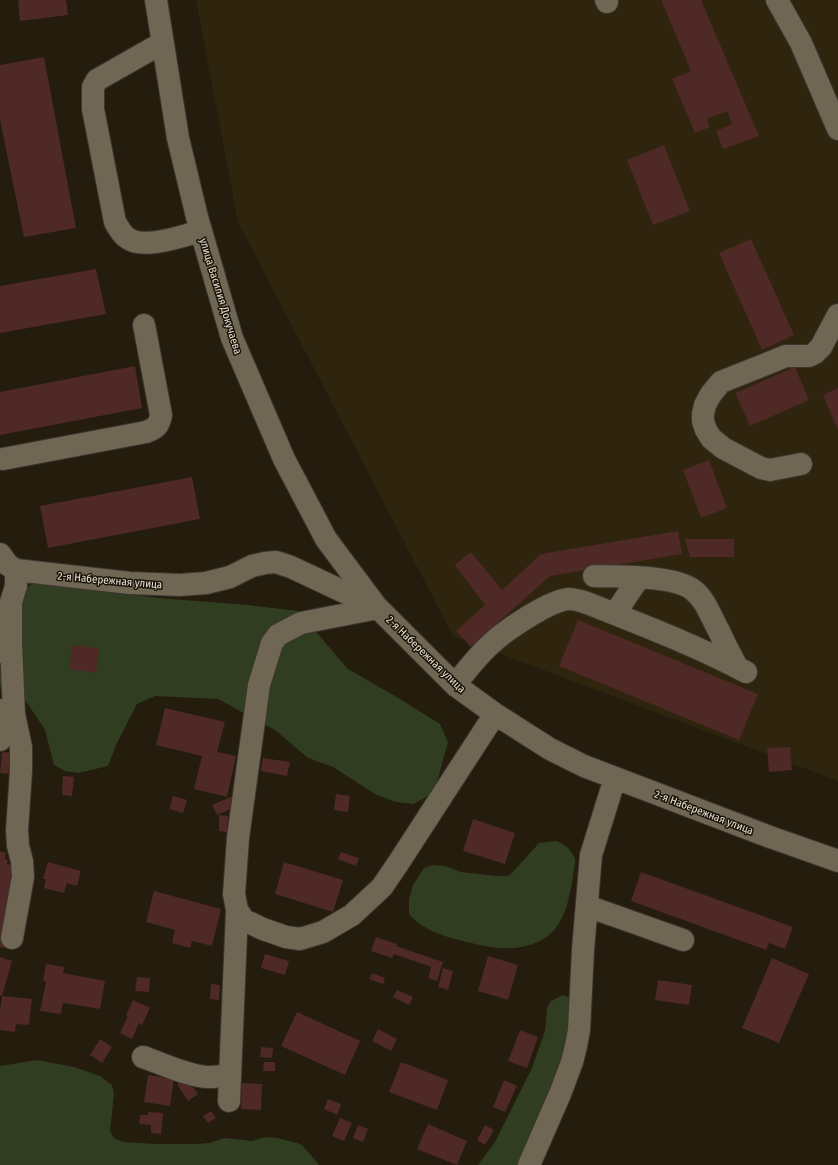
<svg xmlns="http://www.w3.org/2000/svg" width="838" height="1165" font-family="'Fira Sans Condensed',sans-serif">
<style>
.built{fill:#2f240d}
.green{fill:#313d21}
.building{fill:#4e2925}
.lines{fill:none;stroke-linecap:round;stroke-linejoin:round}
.minor-casing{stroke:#3c362f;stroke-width:24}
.minor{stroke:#6f6654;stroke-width:22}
.labels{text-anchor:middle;stroke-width:3;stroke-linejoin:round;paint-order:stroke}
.street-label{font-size:11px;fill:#e3ded4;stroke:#1a1305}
</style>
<rect width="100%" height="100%" fill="#241c0d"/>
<path class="built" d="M196,0H838V781L453,636L238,222Z"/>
<path class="green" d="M35,581L158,598L248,605L298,611L348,669L400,699L440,724L448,742L434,793L413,804L396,802L375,794L333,767L308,758L275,730L218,699L155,696L137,704L117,743L108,766L78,773L65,771L54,765L45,730L18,689L0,687V663L4,659L26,589Z
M556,841C565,844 572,850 575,859C576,864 573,872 573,877C569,900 564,928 542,940C519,952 495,949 471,943C454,939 438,935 423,926C418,923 413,918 409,914V899L413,885L424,868L432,865L445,866L461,872L497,876H507L512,873L539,843Z
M563,995L570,998L573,1038L524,1165H478L495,1142L532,1068L545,1031L547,1008L551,1001Z
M37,1060L74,1067L100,1076L112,1085L114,1094L110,1131L114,1138L123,1142L154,1144H196L209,1143L225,1138L252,1141L265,1137L278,1138L297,1143L303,1146L319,1165H0V1066Z"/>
<path class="building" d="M18,0H66L68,15L20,21Z
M661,0H701L759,136L723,149L716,131L732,124L727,111L707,119L710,127L695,133L672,79L691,71Z
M44,57L76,228L24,237L0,120V65Z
M664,145L690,211L653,225L627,160Z
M751,239L794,335L762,350L719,253Z
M96,269L106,314L0,333V286Z
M135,366L142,408L0,435V392Z
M795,367L809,400L750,426L735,393Z
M838,388V430L823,395Z
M709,460L727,508L701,518L683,470Z
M192,477L200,519L48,548L40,506Z
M678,531L682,554L550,576L471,647L456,631L485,605L455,565L471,552L502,590L541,554Z
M685,539H734V557H690Z
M578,620L758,694L739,740L559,666Z
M73,645L99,648L96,673L69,669Z
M165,708L225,722L217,752L236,756L227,797L194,789L202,756L156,745Z
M790,747L792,770L769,772L767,748Z
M2,752L13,753L11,774L0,773Z
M263,758L290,762L287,776L261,771Z
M63,776L74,777L72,796L62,795Z
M336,794L350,796L348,812L334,810Z
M173,796L187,800L183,813L169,809Z
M233,796L238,806L217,815L212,805Z
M219,815L228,816L227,832L219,831Z
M473,819L515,833L505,864L463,851Z
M0,851L6,853L5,859L8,860L7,864L15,866L13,906L4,948L0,947Z
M341,852L359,858L356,866L338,859Z
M48,862L81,871L77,886L67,883L64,893L44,888L46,879H43Z
M284,862L343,880L333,912L275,894Z
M641,872L793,927L785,949L769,943L766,950L631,901Z
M154,891L221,909L212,946L192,941L190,948L172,943L175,930L146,922Z
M376,937L397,944L396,946L443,962L437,981L428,978L431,967L394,954L392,958L371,951Z
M265,954L289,961L285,975L261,968Z
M488,956L518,965L508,1000L478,991Z
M0,957L12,961L2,996L0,995Z
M772,958L809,974L779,1043L742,1028Z
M46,964L64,967L63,973L105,981L100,1009L63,1003L61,1014L40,1011L46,982L43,980Z
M443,968L453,971L448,990L438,987Z
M372,973L385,978L383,984L369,979Z
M137,977L150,978L149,992L135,991Z
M658,980L692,985L689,1005L655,1000Z
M211,984L220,985L219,1000L210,999Z
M397,990L413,997L409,1005L393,997Z
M2,996L32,999L29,1025L16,1024L15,1032L0,1030V1011Z
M133,1000L150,1008L142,1025L139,1023L132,1039L120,1033L128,1016L126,1015Z
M297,1012L360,1041L345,1075L281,1046Z
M378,1029L397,1039L391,1051L372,1041Z
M520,1030L538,1037L527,1068L508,1061Z
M100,1039L112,1047L102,1063L90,1055Z
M261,1047L273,1048L272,1058L260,1057Z
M264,1062H275V1071H263Z
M401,1062L448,1080L437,1110L389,1092Z
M148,1075L174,1079L170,1106L144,1102Z
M186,1078L198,1094L188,1101L177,1084Z
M504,1080L517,1086L505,1112L493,1107Z
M242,1083L262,1084L261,1110L241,1109Z
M328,1099L341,1104L337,1115L324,1109Z
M211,1111L216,1118L208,1123L203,1116Z
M148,1112L163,1113L161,1134L151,1133V1125L139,1124L140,1115H148Z
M340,1118L352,1123L344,1141L332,1136Z
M428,1124L467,1141L457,1165L417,1149Z
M358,1125L368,1129L363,1142L353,1138Z
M485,1125L494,1130L485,1145L477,1140Z"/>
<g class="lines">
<g class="minor-casing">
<path id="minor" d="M156,0L178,138L197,217L232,338L284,459L326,539L376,606
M606,0L607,2
M777,0L801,43L838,129
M162,43L104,76L97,80L93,87V109L115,222C118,227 121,233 126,237C142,251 182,236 201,231
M3,459L146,432C156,428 159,426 161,415L144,325
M801,464L770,470L761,468L723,448L711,438L706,430L703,421V414L705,405L711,394L721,382L786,356H809L815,353L821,347L838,315
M0,554L8,565L16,570L130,583L180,585L206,583L230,577L252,566L265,563L276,562L291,567L378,608L455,685L495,714L550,749L584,766L770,837L838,861
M594,576C618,577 674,575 693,590C706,600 711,617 719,631C724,643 731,655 737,667
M378,608L301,623L278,635L272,643L259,685L238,838L234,894L237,910L244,920L263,929L286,937L300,939L323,932L352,915L382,887L399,862L495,714
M615,614L628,594L639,578
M1,652L11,643V602L16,586V570
M455,685C467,670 478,655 492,643C506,630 550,600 569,599C575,599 581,601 587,603C640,624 695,645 746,672
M0,710L14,714L21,747V771L17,830L18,846L22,861L23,877L12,938
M0,740L14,714L11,643
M587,906L683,940
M143,1057C161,1063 190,1077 209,1077C216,1077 223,1076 230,1075
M229,1101L237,910
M529,1165L560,1094L572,1062L576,1046L579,1030L583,950L591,855L615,778"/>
</g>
<use href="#minor" class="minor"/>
</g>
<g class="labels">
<g class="street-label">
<text transform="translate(221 296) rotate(73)" y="4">улица Василия Докучаева</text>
<text transform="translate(110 580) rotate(5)" y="4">2-я Набережная улица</text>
<text transform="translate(426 654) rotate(44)" y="4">2-я Набережная улица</text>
<text transform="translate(704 812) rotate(21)" y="4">2-я Набережная улица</text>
</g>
</g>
</svg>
